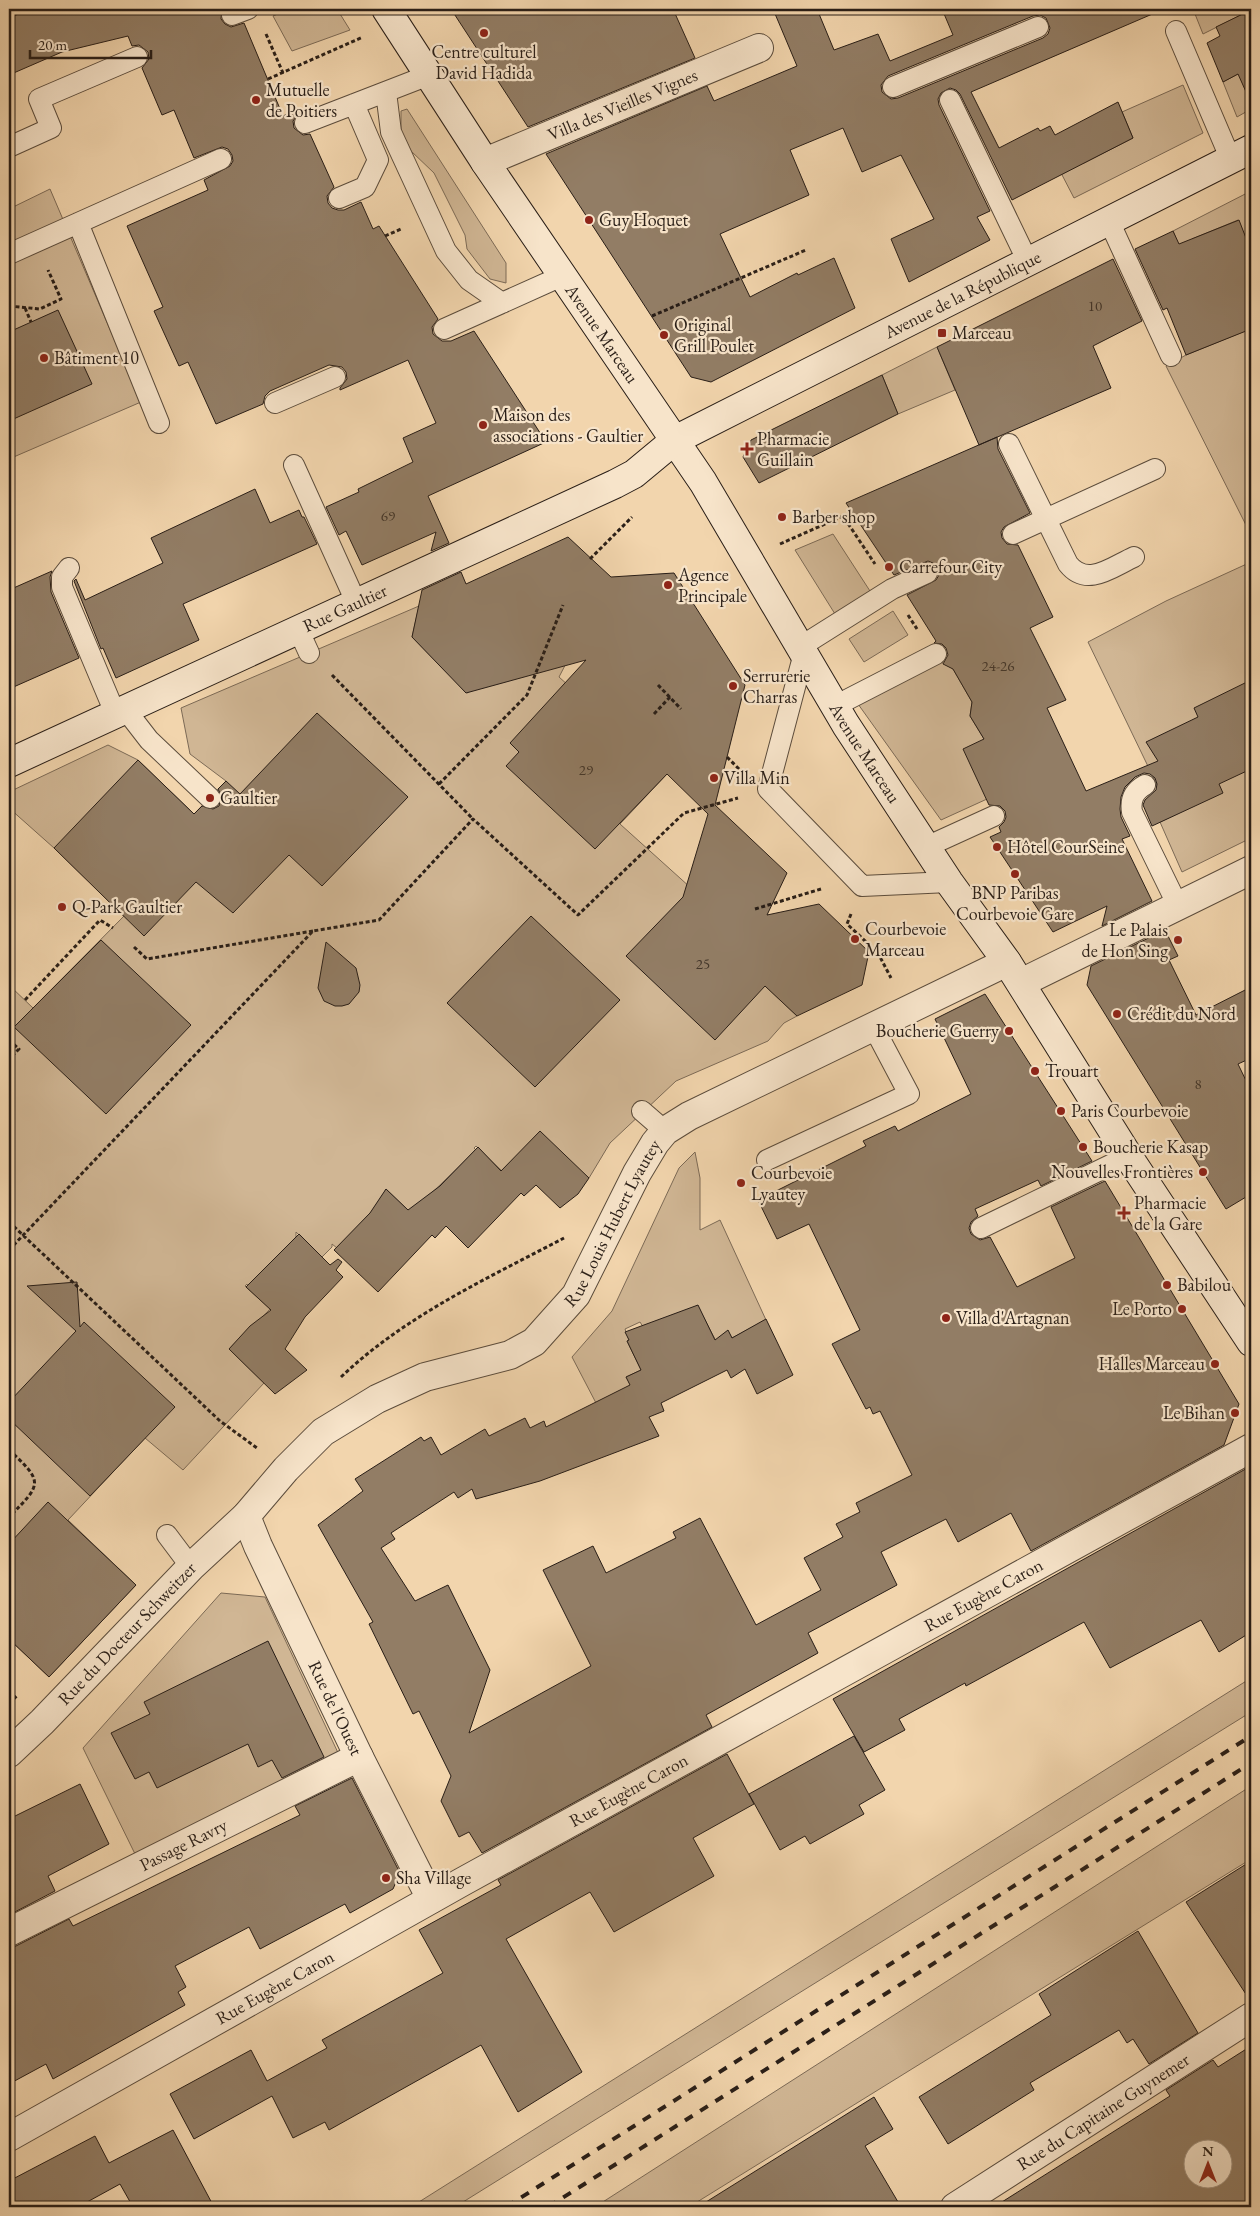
<svg xmlns="http://www.w3.org/2000/svg" width="1260" height="2216" font-family="'EB Garamond',serif">
<style>
.green{fill:#d0b694;stroke:#7c6a56}
.building{fill:#927d65;stroke:#291e17;fill-rule:evenodd}
.lines{fill:none;stroke-linecap:round;stroke-linejoin:round}
.lane-casing{stroke:#5b4c3c;stroke-width:22}
.street-casing{stroke:#5b4c3c;stroke-width:30}
.secondary-casing{stroke:#291e17;stroke-width:30}
.path{stroke:#291e17;stroke-width:3;stroke-dasharray:4 2.5;stroke-linecap:butt}
.lane{stroke:#f7e4ca;stroke-width:20}
.street{stroke:#f7e4ca;stroke-width:28}
.secondary{stroke:#f7e4ca;stroke-width:28}
.rail{stroke:#291e17;stroke-width:4;stroke-dasharray:9 9;stroke-linecap:butt}
.poi-dot{fill:#8f2418;stroke:#f7e4ca;stroke-width:2}
.labels{text-anchor:middle;stroke-width:4.5;stroke-linejoin:round;paint-order:stroke}
.number-label{font-size:15px;fill:#43362a}
.poi-label{font-size:18px;fill:#291e17;stroke:#f7e4ca;text-anchor:start}
.street-label{font-size:18px;fill:#291e17;stroke:#f7e4ca}
</style>
<rect width="100%" height="100%" fill="#f2d5ad"/>
<filter id="stains"><feTurbulence type="fractalNoise" baseFrequency=".004" numOctaves="4"/><feColorMatrix values="0 0 0 0 .2 0 0 0 0 .09 0 0 0 0 .02 0 0 0 .5 -.17"/></filter>
<radialGradient id="worn" r=".72"><stop offset=".6" stop-color="#630" stop-opacity="0"/><stop offset="1" stop-color="#630" stop-opacity=".3"/></radialGradient>
<path class="green" d="M289,9H337L350,30L292,51L273,16Z
M1193,9H1251V10L1203,34Z
M1251,67V109L1237,117L1223,82Z
M1183,85L1203,133L1074,198L1060,171L1084,163L1133,138L1122,112Z
M407,109L506,263V283L490,279L467,249L465,235L434,173L411,151L401,131V111Z
M50,189L141,402L9,459V209Z
M1251,191V251L1238,220L1192,239L1209,281L1195,287L1173,231Z
M1245,331L1251,346V535L1166,366L1186,355Z
M937,347L955,390L898,414L882,375Z
M833,534L870,591L835,614L795,550Z
M1251,562V838L1182,872L1160,822L1172,816L1088,642L1166,601Z
M419,606L412,637L467,693L585,627L559,677L667,774L620,824L691,888L765,986L797,1016L784,1023L768,1041L676,1081L610,1143L589,1178L513,1159L502,1171L476,1146L474,1148L476,1150L411,1213L386,1189L385,1191L389,1194L337,1248L332,1244V1247L322,1257L296,1232V1237L248,1286L247,1284L245,1286L270,1309L257,1323H254L229,1349L264,1383L183,1470L145,1438L68,1520L136,1585L49,1677L9,1639V985L33,1008L124,916L54,848L9,808V792L108,745L138,760L194,814L226,781L190,754L181,708Z
M893,611L908,635L864,662L849,639Z
M941,662L953,669L972,702L970,716L984,739L987,799L941,820L858,704Z
M695,1152L700,1178V1230L720,1220L766,1320L732,1338L728,1331L716,1341L697,1305L696,1306L699,1313L650,1338L640,1322L625,1329L629,1340L627,1341L641,1370L626,1377L631,1386L596,1403L572,1357L612,1311L679,1168Z
M221,1593L265,1597L340,1757L137,1858L83,1748Z
M1251,1678V1712L455,2207H411Z
M1251,1786V1859L689,2207H595Z"/>
<path class="building" d="M30,9H222L221,19L225,24L231,27L244,23L283,116L299,109L300,112L293,121L294,128L303,135L310,134L334,187L327,196L328,203L332,208L338,210H344L361,202L373,229L379,226L438,319L432,327L433,334L442,341H451L474,331L546,442L428,496L449,543L431,551L436,532L362,565L346,531L339,535L326,507L359,492L358,489L413,462L403,438L436,423L408,360L340,390V388L347,379L346,372L342,367L329,365L270,391L265,396L263,404L216,424L188,362L179,366L154,311L163,307L127,226L208,190L204,180L230,166L233,161L232,155L228,149L222,147L194,158L174,110L162,115L142,68L149,59L148,52L139,45L132,46L128,36L62,52L9,75V18Z
M451,9H673L695,58L528,127Z
M773,9H817L834,50L878,34L890,61L953,35L942,9H1164L971,92L999,148L1038,128L1040,131L1050,126L1055,135L1118,102L1133,138L1012,200L960,94L956,90L950,88L941,93L938,99L939,105L990,211L977,217L990,240L909,282L891,239L934,219L901,155L862,172L843,128L790,150L809,195L720,234L750,297L797,273L798,275L834,258L855,308L711,382L691,377L546,154L707,86L714,101L797,66ZM1040,15L1046,18L1050,28L1048,34L1043,38L898,98L891,99L882,92L881,85L888,76L1033,16Z
M1251,10V103L1238,74L1223,82L1207,43L1220,36L1216,27Z
M1239,220L1251,251V329L1186,355L1167,308L1163,310L1135,249L1173,231L1179,244Z
M1113,259L1142,321L1093,346L1111,388L979,445L937,347Z
M58,310L92,384L9,421V332Z
M882,375L898,414L759,483L743,457L751,440Z
M997,437L998,449L1030,513L1004,527L1001,532L1002,538L1007,544L1018,545L1053,617L1030,628L1066,700L1047,708L1086,791L1158,761L1146,742L1198,717L1194,708L1251,680V769L1219,784L1223,793L1152,826L1143,805L1145,800L1156,790L1157,784L1155,778L1150,774L1144,773L1135,777L1125,787L1121,797L1120,809L1121,817L1130,836L1122,839L1152,901L1102,926L1107,906L1053,932L990,837L1001,832L999,827L1004,822L1006,817L1005,811L1000,806L989,805L963,749L984,739L970,716L972,702L953,669L943,664L948,655L946,648L942,644L934,643L936,641L907,595L936,580L939,575L938,569L933,563L928,561L894,575L846,503Z
M255,489L270,523L299,510L302,517H304L317,544L183,604L199,640L116,678L103,648L101,649L74,581L76,579L85,600L163,563L151,538Z
M568,537L611,577L674,573L745,685L715,805L787,873L767,915L819,904L869,952L862,985L797,1016L765,986L715,1040L626,956L683,897L708,814L667,774L595,849L506,766L519,752L510,743L586,660L466,693L412,637L422,590L461,572L466,584Z
M52,571L50,577L51,592L79,658L9,689V590Z
M317,713L408,797L322,886L289,855L233,913L196,882L144,936L54,848L138,760L194,814L202,806L213,809L219,806L221,795L218,789L226,781L240,794Z
M531,916L620,1000L535,1087L447,1003Z
M1165,930L1178,956L1169,960L1196,1015L1251,987V1058L1238,1064L1251,1091V1194L1226,1209L1087,985L1091,966Z
M101,940L191,1025L106,1114L14,1027Z
M326,942L356,968L360,985L359,992L349,1004L342,1006H335L324,1001L318,988Z
M985,994L1092,1161L1041,1186L1038,1180L975,1209L978,1216L971,1222L969,1228L971,1234L980,1240L990,1237L1017,1287L1075,1258L1051,1207L1105,1181L1239,1404L1224,1445L1031,1551L1011,1513L958,1542L946,1519L881,1552L897,1585L808,1633L818,1653L706,1715L712,1727L482,1853L469,1832L459,1837L441,1801L451,1776L419,1711L413,1714L369,1624L373,1622L318,1525L363,1491L355,1479L421,1437L424,1441L431,1437L441,1455L485,1429L489,1436L525,1418L530,1428L544,1421L546,1427L630,1385L626,1377L641,1370L627,1341L629,1340L625,1332L698,1305L715,1340L728,1330L732,1338L766,1319L793,1375L757,1394L745,1369L731,1378L727,1370L661,1403L664,1411L649,1417L659,1436L540,1481L476,1499L472,1489L458,1498L454,1492L391,1533L395,1539L381,1548L415,1601L448,1585L490,1670L469,1733L591,1666L543,1570L593,1546L606,1573L676,1538L673,1532L700,1518L756,1625L821,1590L804,1558L843,1537L836,1524L860,1512L856,1503L912,1475L880,1411L873,1414L870,1407L866,1409L832,1344L860,1330L809,1224L777,1239L758,1200L866,1146L863,1141L895,1126L898,1131L971,1094L935,1019Z
M540,1131L589,1178L578,1194L560,1208L536,1185L524,1196L521,1193L468,1248L446,1226L435,1238L432,1235L378,1292L334,1250L370,1213L386,1189L408,1210L440,1186L478,1147L501,1171Z
M299,1234L330,1265L338,1259L342,1262L336,1270L343,1277L305,1317L285,1349L307,1370L275,1394L229,1349L250,1326L271,1310L246,1287Z
M77,1282L80,1327L84,1322L175,1407L90,1496L9,1419V1402L76,1331L27,1286Z
M1251,1466V1632L1219,1652L1201,1620L1110,1668L1084,1622L966,1686L965,1683L899,1719L905,1730L864,1752L833,1699Z
M48,1502L136,1585L49,1677L9,1639V1544Z
M268,1641L324,1757L282,1778L272,1760L258,1767L248,1744L157,1788L149,1772L135,1779L111,1733L150,1714L144,1702Z
M854,1736L885,1790L859,1805L864,1814L810,1844L805,1836L780,1850L749,1794Z
M727,1754L754,1804L693,1838L714,1876L614,1932L590,1892L506,1939L582,2072L518,2112L481,2045L329,2130L325,2122L293,2138L272,2096L194,2139L170,2094L251,2050L267,2081L327,2048L322,2040L443,1973L419,1930L501,1885L498,1880Z
M352,1778L400,1873L393,1889L350,1913L345,1904L260,1949L249,1927L175,1966L186,1987L178,1992L185,2005L53,2079L46,2064L9,2084V1948L16,1946L69,1919L73,1926L300,1815L295,1806Z
M80,1784L109,1844L48,1876L55,1891L9,1915V1819Z
M1251,1861V2002L1186,1902Z
M1138,1931L1198,2033L1149,2064L1133,2039L1127,2043L1119,2030L1030,2083L1034,2090L948,2144L919,2097L1051,2015L1039,1994Z
M1251,2046V2207H994L1170,2096L1166,2090L1213,2060L1218,2067ZM1192,2148H1222V2178H1192Z
M874,2097L893,2129L865,2146L901,2207H698Z
M173,2130L214,2207H133L120,2184L78,2207H9V2181L95,2136L109,2163Z"/>
<g class="lines">
<g class="lane-casing">
<path id="lane" d="M232,15L248,9
M1176,31L1231,160
M893,87L1038,27
M386,92L391,132L446,251L469,280L502,303
M950,100L1028,262
M305,123L429,75
M9,147L51,128L39,99L137,57
M339,198L365,187L378,160L354,104
M1109,221L1171,356
M78,223L159,423
M9,254L221,159
M444,329L562,276
M275,403L335,377
M1009,444L1068,564C1087,588 1112,567 1134,557
M294,465L356,602
M1013,534L1155,469
M69,568L62,577V587L115,713
M298,629L309,653
M800,647L892,589L927,573
M804,653L768,789L862,886L949,882
M835,706L936,654
M125,709L149,740L210,798
M1145,785C1134,791 1130,800 1132,812L1178,906
M926,847L994,816
M642,1111L665,1131
M767,1160L909,1094L873,1026
M981,1228L1129,1156
M167,1535L191,1567"/>
</g>
<g class="street-casing">
<g id="street">
<path id="s1" d="M485,162L759,48"/>
<path d="M1021,983L1251,870"/>
<path id="s2" d="M246,1516L258,1546L359,1757L431,1899"/>
<path id="s3" d="M9,1753L42,1722L191,1567L246,1516L286,1469L323,1432L377,1399L425,1377L510,1355L534,1342L576,1295L637,1173L655,1143L665,1131L689,1116L1007,962"/>
<path id="s4" d="M9,1932L359,1757"/>
<path id="s5" d="M9,2137L462,1882L1251,1448"/>
<path id="s6" d="M955,2207L1251,2017"/>
</g>
</g>
<g class="secondary-casing">
<g id="secondary">
<path id="s7" d="M386,9L485,162L703,482L846,725L949,882L1007,962L1134,1165L1251,1342"/>
<path id="s8" d="M9,763L615,484L634,474L675,440L1251,149"/>
</g>
</g>
<path class="path" d="M266,34L283,73
M268,79L363,37
M385,236L401,229
M9,306L40,309L61,299L48,270
M25,308L31,322
M652,316L806,250
M780,544L843,516L875,564
M590,559L632,517
M908,615L917,629
M332,675L473,819
M658,685L681,709
M654,714L670,697
M727,757L741,771
M439,784L527,695L563,605
M755,909L821,889
M851,914L847,924L878,953L891,978
M134,947L147,959L313,931
M25,1000L100,920L113,928
M9,1040L19,1049L9,1059
M9,1222L220,1421L257,1448
M9,1250L313,931L379,920L473,819L578,915L684,813L738,798
M341,1377C405,1316 486,1279 564,1238
M9,1450C44,1482 42,1484 9,1517
M9,1691L17,1699"/>
<use href="#lane" class="lane"/>
<use href="#street" class="street"/>
<use href="#secondary" class="secondary"/>
<path class="rail" d="M506,2207L1251,1736
M548,2207L1251,1763"/>
</g>
<g class="poi-dot">
<circle cx="484" cy="33" r="5"/>
<circle cx="256" cy="100" r="5"/>
<circle cx="589" cy="220" r="5"/>
<rect x="937" y="328" width="10" height="10" rx="2.5"/>
<circle cx="664" cy="335" r="5"/>
<circle cx="44" cy="358" r="5"/>
<circle cx="483" cy="425" r="5"/>
<path d="M744.5 441.5h5v5h5v5h-5v5h-5v-5h-5v-5h5z"/>
<circle cx="782" cy="517" r="5"/>
<circle cx="889" cy="567" r="5"/>
<circle cx="668" cy="585" r="5"/>
<circle cx="733" cy="686" r="5"/>
<circle cx="714" cy="778" r="5"/>
<circle cx="210" cy="798" r="5"/>
<circle cx="997" cy="847" r="5"/>
<circle cx="1015" cy="874" r="5"/>
<circle cx="62" cy="907" r="5"/>
<circle cx="855" cy="939" r="5"/>
<circle cx="1178" cy="940" r="5"/>
<circle cx="1117" cy="1014" r="5"/>
<circle cx="1009" cy="1031" r="5"/>
<circle cx="1035" cy="1071" r="5"/>
<circle cx="1061" cy="1111" r="5"/>
<circle cx="1083" cy="1147" r="5"/>
<circle cx="1203" cy="1172" r="5"/>
<circle cx="741" cy="1183" r="5"/>
<path d="M1121.5 1205.5h5v5h5v5h-5v5h-5v-5h-5v-5h5z"/>
<circle cx="1167" cy="1285" r="5"/>
<circle cx="1182" cy="1309" r="5"/>
<circle cx="946" cy="1318" r="5"/>
<circle cx="1215" cy="1364" r="5"/>
<circle cx="1235" cy="1413" r="5"/>
<circle cx="386" cy="1878" r="5"/>
</g>
<g class="labels">
<g class="number-label">
<text x="1095" y="311">10</text>
<text x="388" y="521">69</text>
<text x="998" y="671">24-26</text>
<text x="586" y="775">29</text>
<text x="703" y="969">25</text>
<text x="1198" y="1089">8</text>
</g>
<g class="poi-label">
<text x="484" y="58" text-anchor="middle">Centre culturel<tspan x="484" dy="21">David Hadida</tspan></text>
<text x="266" y="96">Mutuelle<tspan x="266" dy="21">de Poitiers</tspan></text>
<text x="599" y="226">Guy Hoquet</text>
<text x="674" y="331">Original<tspan x="674" dy="21">Grill Poulet</tspan></text>
<text x="952" y="339">Marceau</text>
<text x="54" y="364">Bâtiment 10</text>
<text x="493" y="421">Maison des<tspan x="493" dy="21">associations - Gaultier</tspan></text>
<text x="757" y="445">Pharmacie<tspan x="757" dy="21">Guillain</tspan></text>
<text x="792" y="523">Barber shop</text>
<text x="899" y="573">Carrefour City</text>
<text x="678" y="581">Agence<tspan x="678" dy="21">Principale</tspan></text>
<text x="743" y="682">Serrurerie<tspan x="743" dy="21">Charras</tspan></text>
<text x="724" y="784">Villa Min</text>
<text x="220" y="804">Gaultier</text>
<text x="1007" y="853">Hôtel CourSeine</text>
<text x="1015" y="899" text-anchor="middle">BNP Paribas<tspan x="1015" dy="21">Courbevoie Gare</tspan></text>
<text x="72" y="913">Q-Park Gaultier</text>
<text x="865" y="935">Courbevoie<tspan x="865" dy="21">Marceau</tspan></text>
<text x="1168" y="936" text-anchor="end">Le Palais<tspan x="1168" dy="21">de Hon Sing</tspan></text>
<text x="1127" y="1020">Crédit du Nord</text>
<text x="999" y="1037" text-anchor="end">Boucherie Guerry</text>
<text x="1045" y="1077">Trouart</text>
<text x="1071" y="1117">Paris Courbevoie</text>
<text x="1093" y="1153">Boucherie Kasap</text>
<text x="1193" y="1178" text-anchor="end">Nouvelles Frontières</text>
<text x="751" y="1179">Courbevoie<tspan x="751" dy="21">Lyautey</tspan></text>
<text x="1134" y="1209">Pharmacie<tspan x="1134" dy="21">de la Gare</tspan></text>
<text x="1177" y="1291">Babilou</text>
<text x="1172" y="1315" text-anchor="end">Le Porto</text>
<text x="956" y="1324">Villa d'Artagnan</text>
<text x="1205" y="1370" text-anchor="end">Halles Marceau</text>
<text x="1225" y="1419" text-anchor="end">Le Bihan</text>
<text x="396" y="1884">Sha Village</text>
</g>
<g class="street-label">
<text dy="6" stroke="none"><textPath href="#s1" startOffset="149">Villa des Vieilles Vignes</textPath></text>
<text dy="6" stroke="none"><textPath href="#s8" startOffset="1064">Avenue de la République</textPath></text>
<text dy="6" stroke="none"><textPath href="#s7" startOffset="390">Avenue Marceau</textPath></text>
<text dy="6" stroke="none"><textPath href="#s8" startOffset="370">Rue Gaultier</textPath></text>
<text dy="6" stroke="none"><textPath href="#s7" startOffset="885">Avenue Marceau</textPath></text>
<text dy="6" stroke="none"><textPath href="#s3" startOffset="824">Rue Louis Hubert Lyautey</textPath></text>
<text dy="6" stroke="none"><textPath href="#s5" startOffset="1115">Rue Eugène Caron</textPath></text>
<text dy="6" stroke="none"><textPath href="#s3" startOffset="168">Rue du Docteur Schweitzer</textPath></text>
<text dy="6" stroke="none"><textPath href="#s2" startOffset="212">Rue de l'Ouest</textPath></text>
<text dy="6" stroke="none"><textPath href="#s5" startOffset="710">Rue Eugène Caron</textPath></text>
<text dy="6" stroke="none"><textPath href="#s4" startOffset="195">Passage Ravry</textPath></text>
<text dy="6" stroke="none"><textPath href="#s5" startOffset="305">Rue Eugène Caron</textPath></text>
<text dy="6" stroke="none"><textPath href="#s6" startOffset="176">Rue du Capitaine Guynemer</textPath></text>
</g>
</g>
<rect width="1260" height="2216" fill="none" stroke="#f2d5ad" stroke-width="30"/>
<rect x="10" y="10" width="1240" height="2196" fill="none" stroke="#291e17" stroke-width="2.5"/>
<rect x="15" y="15" width="1230" height="2186" fill="none" stroke="#291e17"/>
<g transform="translate(1208 2164)"><circle r="24" fill="#f7e4ca" stroke="#a59582"/>
<path d="M0-4L9 19L0 12L-9 19Z" fill="#8f2418"/>
<text y="-8" font-size="14" font-weight="bold" text-anchor="middle" fill="#291e17">N</text>
</g>
<path d="M30 50v8h121v-8" fill="none" stroke="#291e17" stroke-width="2.5"/>
<text x="38" y="50" font-size="15" fill="#291e17" stroke="#f7e4ca" stroke-width="4" paint-order="stroke">20 m</text>
<rect width="100%" height="100%" filter="url(#stains)"/>
<rect width="100%" height="100%" fill="url(#worn)"/>
</svg>
